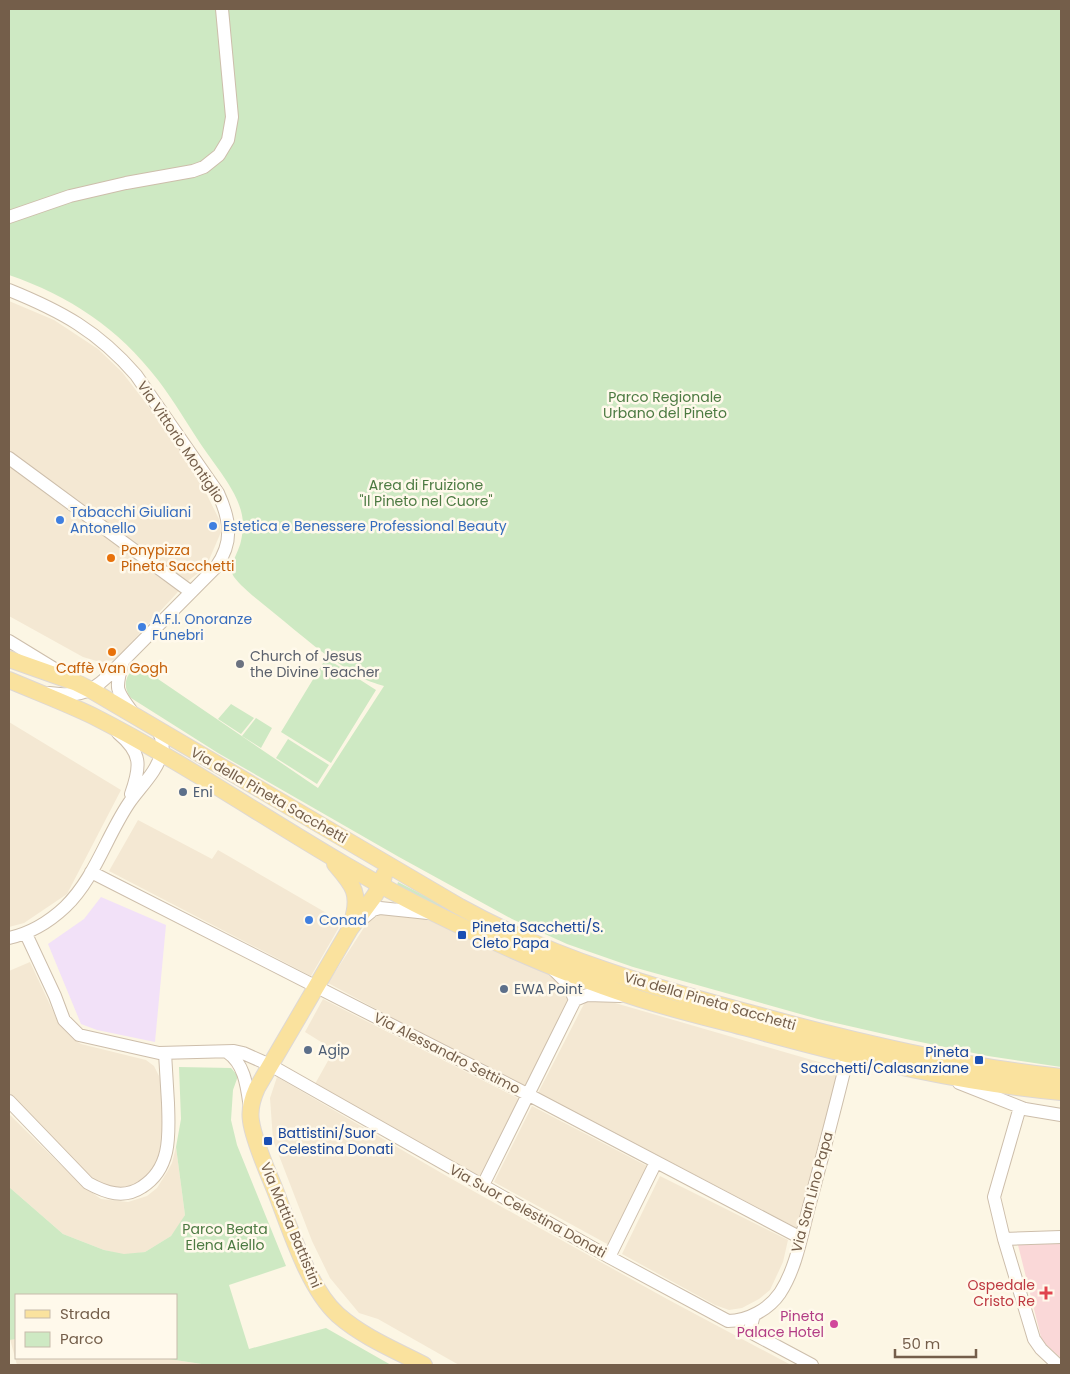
<svg xmlns="http://www.w3.org/2000/svg" width="1070" height="1374" font-family="Poppins,sans-serif">
<style>
.residential{fill:#f4e8d3}
.education{fill:#f2e1f8}
.medical{fill:#fad8d8}
.green{fill:#cee9c3}
.lines{fill:none;stroke-linecap:round;stroke-linejoin:round}
.minor-casing{stroke:#cdbeab;stroke-width:14}
.major-casing{stroke:#ded8d4;stroke-width:18}
.minor{stroke:#fff;stroke-width:12}
.major{stroke:#fae29e;stroke-width:16}
.shop-dot{fill:#3f7fe0;stroke:#fff9eb;stroke-width:2}
.food-dot{fill:#e8710a;stroke:#fff9eb;stroke-width:2}
.worship-dot{fill:#6b7280;stroke:#fff9eb;stroke-width:2}
.service-dot{fill:#5c6f8a;stroke:#fff9eb;stroke-width:2}
.transit-dot{fill:#1a4fb4;stroke:#fff9eb;stroke-width:2}
.health-dot{fill:#e0444e;stroke:#fff9eb;stroke-width:2}
.hotel-dot{fill:#d1479c;stroke:#fff9eb;stroke-width:2}
.labels{text-anchor:middle;stroke-width:5;stroke-linejoin:round;paint-order:stroke}
.park-label{font-size:14px;fill:#4c7a42;stroke:#fff9eb}
.street-label{font-size:14px;fill:#745e4a;stroke:#fff9eb}
.shop-label{font-size:14px;fill:#366cbe;stroke:#fff9eb;text-anchor:start}
.food-label{font-size:14px;fill:#c56008;stroke:#fff9eb;text-anchor:start}
.worship-label{font-size:14px;fill:#5b616d;stroke:#fff9eb;text-anchor:start}
.service-label{font-size:14px;fill:#4e5e75;stroke:#fff9eb;text-anchor:start}
.transit-label{font-size:14px;fill:#164399;stroke:#fff9eb;text-anchor:start}
.health-label{font-size:14px;fill:#be3a42;stroke:#fff9eb;text-anchor:end}
.hotel-label{font-size:14px;fill:#b23c85;stroke:#fff9eb;text-anchor:end}
</style>
<rect width="100%" height="100%" fill="#fcf6e4"/>
<path class="residential" d="M9,301L54,320L98,349L122,372L175,441L207,495L219,519L221,532L206,567L189,580L115,660L100,662L83,657L9,616Z
M9,722L121,790L67,894L24,923L9,927Z
M138,820L212,859L218,850L342,922L311,976L109,871Z
M381,914H403L445,924L550,973L569,994V1004L526,1090L328,983L367,923Z
M30,962L60,1026L73,1039L81,1044L146,1060L154,1066L159,1076L162,1088V1137L158,1162L153,1173L130,1188L106,1187L90,1178L9,1093V971Z
M323,999L523,1101L482,1178L315,1084L334,1050L305,1032Z
M595,1000L615,1003L829,1065L838,1071L797,1228L538,1093L585,1002Z
M277,1077L450,1178L667,1299L791,1365H459L378,1319L359,1313L330,1278L312,1241L273,1140L270,1098Z
M532,1106L649,1167L609,1245L494,1182Z
M9,1114L81,1185L101,1199L128,1202L147,1196L157,1188L167,1172L172,1163L176,1147L185,1215L180,1224L171,1236L145,1252L125,1255L104,1250L63,1234L9,1187Z
M660,1176L788,1240L783,1262L770,1290L759,1299L742,1308L729,1310L715,1305L622,1254Z
M10,1339H16V1358H162L208,1365H17Z"/>
<path class="education" d="M101,897L166,925L155,1042L97,1030L81,1024L48,944L84,919Z"/>
<path class="medical" d="M1061,1243V1358L1042,1341L1018,1245Z"/>
<path class="green" d="M9,9H1061V1067L988,1056L906,1039L818,1019L633,967L567,944L512,919L399,857L218,753L131,698C122,687 125,674 137,667L150,668L161,674L158,679L318,788L384,686C375,683 366,681 359,676C328,659 301,635 274,613C262,603 243,589 234,577C227,567 239,552 241,541C243,532 244,521 241,511C236,490 215,465 202,446C188,425 174,401 158,380C118,328 70,296 9,275Z
M326,658L376,690L331,763L281,732Z
M231,704L254,718L241,734L218,719Z
M256,718L272,728L261,748L242,736Z
M288,739L329,765L317,784L276,758Z
M398,882L475,922L473,924L397,885Z
M179,1067L231,1068L238,1076L233,1090L231,1120L237,1145L286,1266L229,1285L249,1349L326,1328L391,1365H208L162,1358H176V1295H16V1339L9,1340V1187L63,1234L104,1250L124,1254L145,1252L171,1236L185,1215L176,1147L181,1119Z"/>
<g class="lines">
<g class="minor-casing">
<path id="minor" d="M9,217L70,196L126,183L193,171L204,167L219,155L228,140L232,117L222,9
M9,290C61,311 98,331 136,375L218,493C230,519 234,542 216,567L107,677C87,696 75,696 49,693
M9,458L191,592
M9,641L58,671
M123,661C115,690 115,689 133,713
M118,733C142,753 141,766 131,794
M91,872L529,1095L801,1238
M362,919L373,910L380,908L428,913
M26,934L55,996L64,1020L79,1035L159,1053L234,1051L243,1053L270,1065L609,1257L728,1321C748,1321 769,1309 780,1293C797,1267 802,1232 810,1203C823,1154 836,1105 848,1055
M9,938C31,933 48,923 65,907C95,878 106,837 129,803C140,787 157,772 162,752C164,744 161,737 158,730
M554,970L568,984L575,1000
M227,1052C245,1064 247,1087 250,1108
M959,1083L1025,1109L1061,1115
M9,1101L88,1183C106,1193 124,1199 142,1187C172,1168 169,1134 168,1103C167,1087 166,1070 165,1053
M1020,1107L994,1197L1004,1239L1034,1339L1041,1349L1058,1365
M483,1185L575,1000L587,995L620,996
M1004,1239L1061,1237
M609,1257L656,1162
M754,1315L751,1326L754,1334L812,1365"/>
</g>
<g class="major-casing">
<path id="major" d="M9,659L77,683L91,690L460,907C554,959 658,989 761,1016C860,1043 959,1066 1061,1077
M9,680C37,692 66,703 93,716C211,776 317,856 436,914C499,945 564,974 631,996C676,1011 723,1021 769,1034C865,1060 962,1083 1061,1092
M335,864C353,885 361,893 352,922
M384,875L383,880L375,895L350,929L257,1088C252,1099 249,1109 251,1121C254,1142 267,1170 275,1190C290,1228 308,1288 338,1315C363,1337 395,1350 424,1365"/>
</g>
<use href="#minor" class="minor"/>
<use href="#major" class="major"/>
</g>
<g class="shop-dot">
<circle cx="60" cy="520" r="5"/>
<circle cx="213" cy="526" r="5"/>
<circle cx="142" cy="627" r="5"/>
<circle cx="309" cy="920" r="5"/>
</g>
<g class="food-dot">
<circle cx="111" cy="558" r="5"/>
<circle cx="112" cy="652" r="5"/>
</g>
<circle class="worship-dot" cx="240" cy="664" r="5"/>
<g class="service-dot">
<circle cx="183" cy="792" r="5"/>
<circle cx="504" cy="989" r="5"/>
<circle cx="308" cy="1050" r="5"/>
</g>
<g class="transit-dot">
<rect x="457" y="930" width="10" height="10" rx="2.5"/>
<rect x="974" y="1055" width="10" height="10" rx="2.5"/>
<rect x="263" y="1136" width="10" height="10" rx="2.5"/>
</g>
<path class="health-dot" d="M1043.5 1285.5h5v5h5v5h-5v5h-5v-5h-5v-5h5z"/>
<circle class="hotel-dot" cx="834" cy="1324" r="5"/>
<g class="labels">
<g class="park-label">
<text x="665" y="402">Parco Regionale<tspan x="665" dy="16">Urbano del Pineto</tspan></text>
<text x="426" y="490">Area di Fruizione<tspan x="426" dy="16">"Il Pineto nel Cuore"</tspan></text>
<text x="225" y="1234">Parco Beata<tspan x="225" dy="16">Elena Aiello</tspan></text>
</g>
<g class="street-label">
<text transform="translate(181 442) rotate(56)" y="5">Via Vittorio Montiglio</text>
<text transform="translate(269 795) rotate(30)" y="5">Via della Pineta Sacchetti</text>
<text transform="translate(710 1001) rotate(16)" y="5">Via della Pineta Sacchetti</text>
<text transform="translate(447 1053) rotate(27)" y="5">Via Alessandro Settimo</text>
<text transform="translate(812 1192) rotate(-75)" y="5">Via San Lino Papa</text>
<text transform="translate(528 1211) rotate(29)" y="5">Via Suor Celestina Donati</text>
<text transform="translate(291 1225) rotate(67)" y="5">Via Mattia Battistini</text>
</g>
<g class="shop-label">
<text x="70" y="517">Tabacchi Giuliani<tspan x="70" dy="16">Antonello</tspan></text>
<text x="223" y="531">Estetica e Benessere Professional Beauty</text>
<text x="152" y="624">A.F.I. Onoranze<tspan x="152" dy="16">Funebri</tspan></text>
<text x="319" y="925">Conad</text>
</g>
<g class="food-label">
<text x="121" y="555">Ponypizza<tspan x="121" dy="16">Pineta Sacchetti</tspan></text>
<text x="112" y="673" text-anchor="middle">Caffè Van Gogh</text>
</g>
<g class="worship-label">
<text x="250" y="661">Church of Jesus<tspan x="250" dy="16">the Divine Teacher</tspan></text>
</g>
<g class="service-label">
<text x="193" y="797">Eni</text>
<text x="514" y="994">EWA Point</text>
<text x="318" y="1055">Agip</text>
</g>
<g class="transit-label">
<text x="472" y="932">Pineta Sacchetti/S.<tspan x="472" dy="16">Cleto Papa</tspan></text>
<text x="969" y="1057" text-anchor="end">Pineta<tspan x="969" dy="16">Sacchetti/Calasanziane</tspan></text>
<text x="278" y="1138">Battistini/Suor<tspan x="278" dy="16">Celestina Donati</tspan></text>
</g>
<g class="health-label">
<text x="1035" y="1290">Ospedale<tspan x="1035" dy="16">Cristo Re</tspan></text>
</g>
<g class="hotel-label">
<text x="824" y="1321">Pineta<tspan x="824" dy="16">Palace Hotel</tspan></text>
</g>
</g>
<rect width="1070" height="1374" fill="none" stroke="#745e4a" stroke-width="20"/>
<rect x="15" y="1294" width="162" height="65" fill="#fff9eb" stroke="#c7bbab"/>
<rect x="25" y="1310" width="25" height="8" fill="#fae29e" stroke="#c7bbab"/>
<text x="60" y="1319" font-size="15" fill="#745e4a">Strada</text>
<rect x="25" y="1332" width="25" height="15" fill="#cee9c3" stroke="#c7bbab"/>
<text x="60" y="1344" font-size="15" fill="#745e4a">Parco</text>
<path d="M895 1349v8h81v-8" fill="none" stroke="#745e4a" stroke-width="2.5"/>
<text x="902" y="1349" font-size="15" fill="#745e4a" stroke="#fff9eb" stroke-width="4" paint-order="stroke">50 m</text>
</svg>
